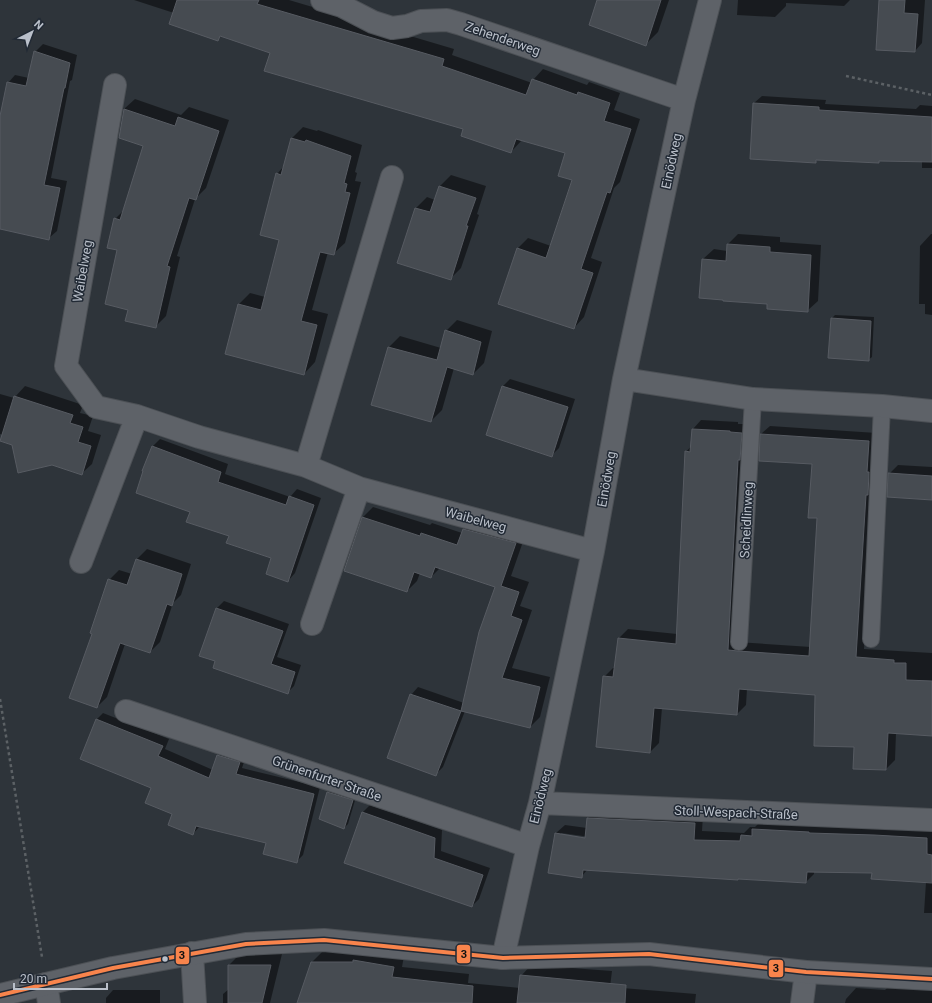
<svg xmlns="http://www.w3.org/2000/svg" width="932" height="1003" font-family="Roboto,sans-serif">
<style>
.shadow{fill:#0007;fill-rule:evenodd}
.building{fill:#464b51;stroke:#575b62}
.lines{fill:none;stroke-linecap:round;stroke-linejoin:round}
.service-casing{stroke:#4c5055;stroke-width:18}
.minor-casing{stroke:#4c5055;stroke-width:24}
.tertiary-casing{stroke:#4c5055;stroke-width:24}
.path{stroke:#5c6165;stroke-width:2.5;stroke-dasharray:3 3;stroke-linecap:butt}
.service{stroke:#5e6268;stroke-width:16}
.minor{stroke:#5e6268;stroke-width:22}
.tertiary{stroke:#5e6268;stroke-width:22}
.bus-1-casing{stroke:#222a35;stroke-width:7}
.bus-1{stroke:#f8844c;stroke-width:4}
.bus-dot{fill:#bac0ca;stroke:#222a35;stroke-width:1.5}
.labels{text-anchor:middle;stroke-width:3;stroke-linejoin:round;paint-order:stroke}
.street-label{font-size:13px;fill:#bac0ca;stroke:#222a35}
.line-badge{stroke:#222a35;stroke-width:1.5}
.pale-badge-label{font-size:11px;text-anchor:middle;font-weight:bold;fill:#111}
</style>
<rect width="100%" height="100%" fill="#2e343a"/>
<path class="shadow" d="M134,0H289L454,49L452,55L532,83L533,80L543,69L587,85L589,82L620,93L614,110L640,119L620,182L614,188L591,258L602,262L584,317L574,328L518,248L528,238L551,246L573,180L566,152L522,140L511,152L464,128L271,52L222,35L218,40L174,13Z
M599,0H669L658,32L646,44Z
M738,0H850L844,6L786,3V6L775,17L737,15Z
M880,0H925L922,43L915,51Z
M43,44L77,55L72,80L70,81L51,178L67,181L57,231L49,238L0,228V121L8,83L15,75L29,78L35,52Z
M762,96L826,100L825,104L916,109L920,105L932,106V168H922V161L881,160L878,162L818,159L815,162L754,103Z
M135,99L181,115L189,107L229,120L206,188L195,199L177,256L180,257L166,316L155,327L129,309L118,249L115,219L124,210L144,146L124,109Z
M303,127L317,131L318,130L362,145L355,172L357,173L355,181L361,182L345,243L333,254L328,252L312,310L328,314L315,362L304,374L226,353L239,304L250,293L265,297L280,240L277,174L284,166L292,138Z
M451,175L486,186L477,214L479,215L461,268L450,279L416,208L427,197L435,200L440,186Z
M738,234L780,237V242L821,245L818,301L807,311L768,303L703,259L714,249L727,251L728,244Z
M931,234H932V315L925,314V304H919L920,246Z
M835,315L874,317L872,357L868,360L832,318Z
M457,320L492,331L484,363L473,374L454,368L442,410L431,421L373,405L389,347L400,336L441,348L446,331Z
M510,379L575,399L559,448L552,455L487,434L503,386Z
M25,386L83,405L80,413L93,416L88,431L101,435L92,464L81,474L13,444L3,435L0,434V394L14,398Z
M701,420L738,422V424H750L737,642L811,647L818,517L813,464L761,434L770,426L877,433L864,649L932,653V735L896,733L895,760L886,769L856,746L816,694L747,689L746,705L737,714L662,708L659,743L650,752L604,677L613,668H615L619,638L628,629L677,634L686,452L692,445L693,429Z
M160,439L228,464L225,474L290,497L297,489L321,498L295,573L288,581L272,558L230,535L191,511L152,447Z
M898,465L932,467V499L889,474Z
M373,507L430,525L432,523L462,533L464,529L474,519L526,533L511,576L529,582L520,606L532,610L512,668L550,677L540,717L530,727L465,711L443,767L436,774L411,695L418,687L464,703L496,587L440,568L431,577L420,573L417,581L407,591L345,571L363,517Z
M147,549L191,564L181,595L173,603L160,642L150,652L125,644L107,697L97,707L93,633L109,580L119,570L132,574L137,559Z
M224,601L289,624L277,657L301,665L294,686L287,693L216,660L200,655L217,608Z
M103,713L169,739L165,749L213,770L218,755L225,749L246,756L242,768L320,787L303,855L296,862L267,842L199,827L193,834L174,813L96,720Z
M332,789L356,797L348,824L344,828L320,819L328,792Z
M370,805L442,830L441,851L490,868L479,899L472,906L362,813Z
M596,810L703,815L702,831L744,833L750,827H755L762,820L932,830V913H924L926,882L873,872L814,871V874L806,882L588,869L581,877L556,833L565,825L587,828L588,818ZM561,833L590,837V839L561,835Z
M322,952H362L404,956L402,967L469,974L468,983L520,988L521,976L531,965L612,971L610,987L696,994L695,1003H298L312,962Z
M240,954H282L270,1003H223V994L229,989V965Z
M888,987L932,990V1003H845L846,999L856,988L885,990Z
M113,990H160V1003H106V998Z"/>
<path class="building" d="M177,0H259L257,4L444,59L442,66L526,95L532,79L577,95L578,92L610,103L604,121L631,129L610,193L607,192L581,269L593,273L574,329L498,304L517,248L546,258L572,180L558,176L565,153L516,139L511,153L461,136L463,129L264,71L270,53L220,36L218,41L169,24Z
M597,0H661L646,46L589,25Z
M879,0H905L904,13L918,14L915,52L876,50Z
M34,51L70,63L65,88H64L44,185L60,188L49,240L0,229V116L7,82L26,86Z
M753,103L819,107V110L932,117V162L879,161V163L816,160V163L750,159Z
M124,109L175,126L178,117L219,131L196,200L189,198L167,266L170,267L156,328L125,321L128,310L105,304L117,250L107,248L114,218L120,220L143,146L119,138Z
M291,138L305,142L306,140L351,156L344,183L347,184L345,192L350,193L334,255L320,252L301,321L317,325L304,375L225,354L238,304L261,310L279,240L260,235L276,173L281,175Z
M439,186L476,198L466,226H468L451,280L397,263L415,208L430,212Z
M727,244L770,247V252L811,255L808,312L767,309V304L723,301V300L699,298L702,259L726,261Z
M831,318L871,321L869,361L828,358Z
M445,330L481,342L473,375L447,367L431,422L371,405L388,347L437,360Z
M502,386L568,407L552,457L486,435Z
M14,396L73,415L70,423L83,427L78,442L91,446L82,475L52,465L18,473L12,445L0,441Z
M692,429L730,431V432L742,433L740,460H738L728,650L738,651L809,656L817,518H808L812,464L759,461L760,434L869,441L867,472H869L868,495H866L856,657L894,660V663H906V680L932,681V736L888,733L886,770L853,769L854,747L814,746L815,695L763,691L739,689L737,715L654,708L650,753L596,747L603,676L613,677L618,638L676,644L685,451L690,452Z
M152,446L221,472L218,482L286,505L289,496L314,505L288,582L266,574L271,558L226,543L229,536L186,522L190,512L136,493L143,471H142Z
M888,473L932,476V500L887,497Z
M362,517L420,536L421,533L457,545L463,529L516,543L501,586L519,592L511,616L522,620L502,678L540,687L530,728L461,711L479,632L495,587L435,567L431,578L414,572L407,592L344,571Z
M136,559L182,574L172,606L167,604L150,653L120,643L97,708L69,698L92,634L90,633L108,579L127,585Z
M216,608L283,631L271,664L295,672L288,694L213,668L215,661L199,656Z
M410,694L461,711L436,776L387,758Z
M96,719L163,746L158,756L209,778L217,755L240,762L236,774L314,794L297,863L263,854L266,843L196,826L193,835L168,825L172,814L145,803L151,788L80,759Z
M327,792L353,800L344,829L319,819Z
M362,812L435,838L434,858L483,875L472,907L344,863Z
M587,818L695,823L694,840L740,841L741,835L752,836V829L809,832V833L874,835L927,838V854L932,855V883L871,879L872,873L807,872L806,883L738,879V880L583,870L582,878L548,873L555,833L585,838Z
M353,960L394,967L392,977L473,986L472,1003H297L311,962H353Z
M228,965H271L262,1003H228Z
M520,975L626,985L625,1003H517Z"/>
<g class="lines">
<g class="service-casing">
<path id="service" d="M871,639L882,406
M739,642L753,399"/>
</g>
<g class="minor-casing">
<path id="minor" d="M322,0L342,6L373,22L392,28L407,26L421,21L447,20L461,24L684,100
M115,85L66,366L96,407L137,416L199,437L306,466L359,488L593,551
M624,379L753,399L882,406L932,411
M306,466L392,177
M81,562L137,416
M312,624L359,488
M126,711L528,846
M540,803L932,820
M192,953L195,1003
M503,958L528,846L540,803L593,551L624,379L684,100L710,0
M46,984L49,1003
M802,1003L806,972"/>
</g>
<g class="tertiary-casing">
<path id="tertiary" d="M0,995L113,968L246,944L324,940L503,958L649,954L806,972L932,979"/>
</g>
<path class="path" d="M846,76L932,95
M0,699L42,957"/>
<use href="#service" class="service"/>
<use href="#minor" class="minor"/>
<use href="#tertiary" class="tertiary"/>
<g class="bus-1-casing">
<path id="bus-1" d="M0,995L113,968L246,944L324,940L503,958L649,954L806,972L932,979"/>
</g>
<use href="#bus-1" class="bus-1"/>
</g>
<circle class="bus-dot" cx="165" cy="959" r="3.5"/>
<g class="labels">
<g class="street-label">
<text transform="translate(503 38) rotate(19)" y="5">Zehenderweg</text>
<text transform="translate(671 161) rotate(-78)" y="5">Einödweg</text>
<text transform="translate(82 271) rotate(-80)" y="5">Waibelweg</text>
<text transform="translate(606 479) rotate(-80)" y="5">Einödweg</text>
<text transform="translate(476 519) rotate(15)" y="5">Waibelweg</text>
<text transform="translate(746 520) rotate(-87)" y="5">Scheidlinweg</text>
<text transform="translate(327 778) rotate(19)" y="5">Grünenfurter Straße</text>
<text transform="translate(540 796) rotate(-76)" y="5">Einödweg</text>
<text transform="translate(736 812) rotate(2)" y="5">Stoll-Wespach-Straße</text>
</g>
</g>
<g class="line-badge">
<rect x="456" y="944" width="15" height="20" rx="4" fill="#f8844c"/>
<rect x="175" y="946" width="15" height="19" rx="4" fill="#f8844c"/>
<rect x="768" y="959" width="16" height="19" rx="4" fill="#f8844c"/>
</g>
<g class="pale-badge-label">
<text x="464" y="958">3</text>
<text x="182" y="959">3</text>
<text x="776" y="972">3</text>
</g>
<g transform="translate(32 32) rotate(42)" stroke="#222a35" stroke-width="3" paint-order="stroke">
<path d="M0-3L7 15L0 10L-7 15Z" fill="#bac0ca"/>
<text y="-6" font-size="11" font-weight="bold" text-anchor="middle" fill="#bac0ca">N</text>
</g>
<path d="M14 983v6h93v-6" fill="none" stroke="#bac0ca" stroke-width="2"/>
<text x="20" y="983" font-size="12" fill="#bac0ca" stroke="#222a35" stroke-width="3" paint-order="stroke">20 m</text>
</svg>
